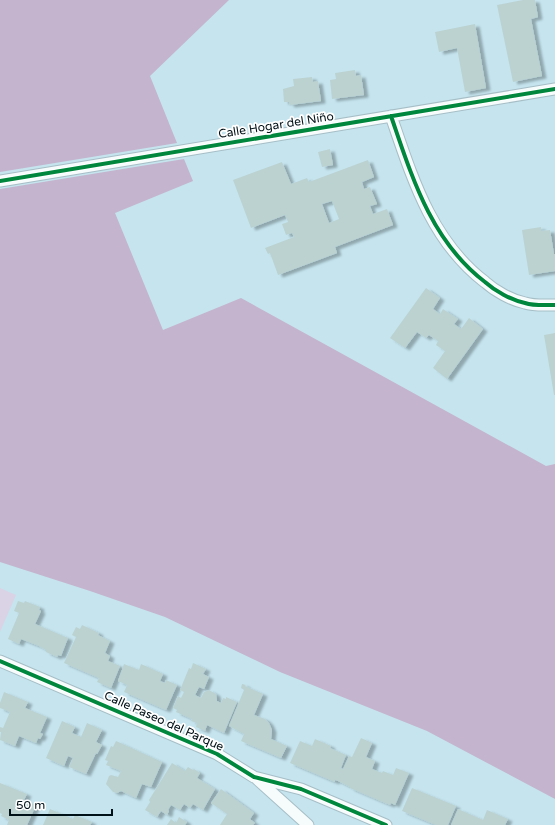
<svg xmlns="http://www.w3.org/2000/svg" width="555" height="825" font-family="'Varela Round',sans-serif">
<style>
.green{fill:#d9d3e5}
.forest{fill:#c4b4cd}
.building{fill:#bbd2d1;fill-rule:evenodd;filter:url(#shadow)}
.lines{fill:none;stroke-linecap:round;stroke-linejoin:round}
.minor-casing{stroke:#a6bec6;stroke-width:13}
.minor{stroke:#f6fbfc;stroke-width:11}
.cycleway-casing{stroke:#fff;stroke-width:6}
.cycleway{stroke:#00873e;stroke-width:4}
.labels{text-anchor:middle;stroke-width:3.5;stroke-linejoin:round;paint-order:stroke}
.street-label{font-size:12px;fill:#001117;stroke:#fff}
</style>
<defs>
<filter id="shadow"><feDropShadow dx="4.5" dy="2.5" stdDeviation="1" flood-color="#0004"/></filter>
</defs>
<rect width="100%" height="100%" fill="#c5e4ee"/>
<path class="green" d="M0,588L16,595L0,632Z"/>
<path class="forest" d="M0,0H229L150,76L177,143L0,172Z
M184,159L193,181L115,213L163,330L241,298L546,466L555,464V799L427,731L280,672L165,617L90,591L0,562V189Z"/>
<path class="building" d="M523,0H535L538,17L531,19L542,76L513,82L497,5Z
M475,24L486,88L465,92L457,48L439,52L435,32Z
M355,70L356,76L361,75L364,95L332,99L330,80L336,79L335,73Z
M312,77L313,82L318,81L321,101L290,105L289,102H284L283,89L294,86L293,79Z
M330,149L333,165L322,167L318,152Z
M368,160L374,177L362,182L364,189L370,187L377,204L370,206L373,214L387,209L393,225L335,247L337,253L278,275L270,253L268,254L265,248L294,237L292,233L286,235L282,224L288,222L285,215L251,228L233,180L282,162L291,184L307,178L309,182ZM332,201L339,219L329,223L322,204Z
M541,227V231L550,230L554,254H555V271L529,275L522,230Z
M426,288L440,298L433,309L440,314L443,309L458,319L454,324L461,329L469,318L483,329L447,379L433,368L445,351L436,345L438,341L429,335L426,338L417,332L405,348L390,338Z
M555,333V395H554L544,335Z
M18,601L24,603L25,601L40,607L39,610L41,611L35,624L68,638L61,656L58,655L57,657L46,652V650L39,646L21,639L19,644L8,639L19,613L14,611Z
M82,625L99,633L98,635L110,641L105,653L110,656L108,661L120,666L111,688L97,682L99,678L64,663L76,637L72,635L76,627L80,629Z
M193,663L206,669L203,674L209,677L204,689L199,687L195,695L201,698L204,692L209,690L216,694L217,701L221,703L223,698L226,699V697L237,702L224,733L207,725L205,731L196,727L197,723L191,721L192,719L176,712L177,710L173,708L178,696L181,698L184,692L180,690L189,668L191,669Z
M124,664L139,670L141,664L163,674L160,681L165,683L166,680L177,685L166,710L124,692L127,685L118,681Z
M242,684L246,685L245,686L263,694L254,715L265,719L269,723L272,730L271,739L287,746L281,758L241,741L244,734L229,726L244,690L241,688Z
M4,692L28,702L25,708L47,717L40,733L43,734L40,739L38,738L36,743L19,736L15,746L0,740L1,732H0V727L3,728L10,712L0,708V703Z
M62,721L75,727L72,733L81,737L87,723L102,730L96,742L102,745L97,754L96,753L86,774L69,767L73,758L68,756L64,766L46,758Z
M361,738L372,743L366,757L375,761L372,769L382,773L383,771L393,775L396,768L409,773L395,805L391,803L390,805L350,788V787L338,781L335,780V782L290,763L300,741L312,746L315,739L331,746L330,748L346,755L341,768L343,769L349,756L352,757Z
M116,741L162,762L151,787L142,784L136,798L121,791L117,793L113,792L106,784L109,776L111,775L118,777L121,771L106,765L108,761L105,760L111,746L113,747Z
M172,763L185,771L188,767L193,770L194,769L200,773L197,778L215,789L203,810L193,804L190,808L184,804L180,810L171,805L168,810L169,811L167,815L161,811L157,817L145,810L150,802L149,800Z
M0,783L27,794L24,800L36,805L27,825H7L9,820L1,816L2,814L0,813Z
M412,788L456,806L448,825H436L402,811Z
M221,789L254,813L250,819L255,823L253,825H220L227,814L211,803Z
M50,809L73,819L75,815L92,822L90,825H43Z
M458,809L483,820L487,810L508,819L505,825H451Z
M179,817L187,822L185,825H167L171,819L176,823Z"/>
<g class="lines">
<g class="minor-casing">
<path id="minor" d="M391,116C412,177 431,241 485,282C495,291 511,300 525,303C534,306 545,305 555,305
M0,181L555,89
M0,661L217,754L254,777L301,789L386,825
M257,779L308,825"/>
</g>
<use href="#minor" class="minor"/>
<g class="cycleway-casing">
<path id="cycleway" d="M391,116C412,177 431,241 485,282C495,291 511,300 525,303C534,306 545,305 555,305
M0,181L555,89
M0,661L217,754L254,777L301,789L386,825"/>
</g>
<use href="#cycleway" class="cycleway"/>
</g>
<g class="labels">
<g class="street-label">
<text transform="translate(276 125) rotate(-9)" y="4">Calle Hogar del Niño</text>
<text transform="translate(164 721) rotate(24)" y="4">Calle Paseo del Parque</text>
</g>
</g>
<path d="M10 809v6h102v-6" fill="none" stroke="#001117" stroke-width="2"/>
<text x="16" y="809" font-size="12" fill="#001117" stroke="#ffffff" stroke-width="3" paint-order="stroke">50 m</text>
</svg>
